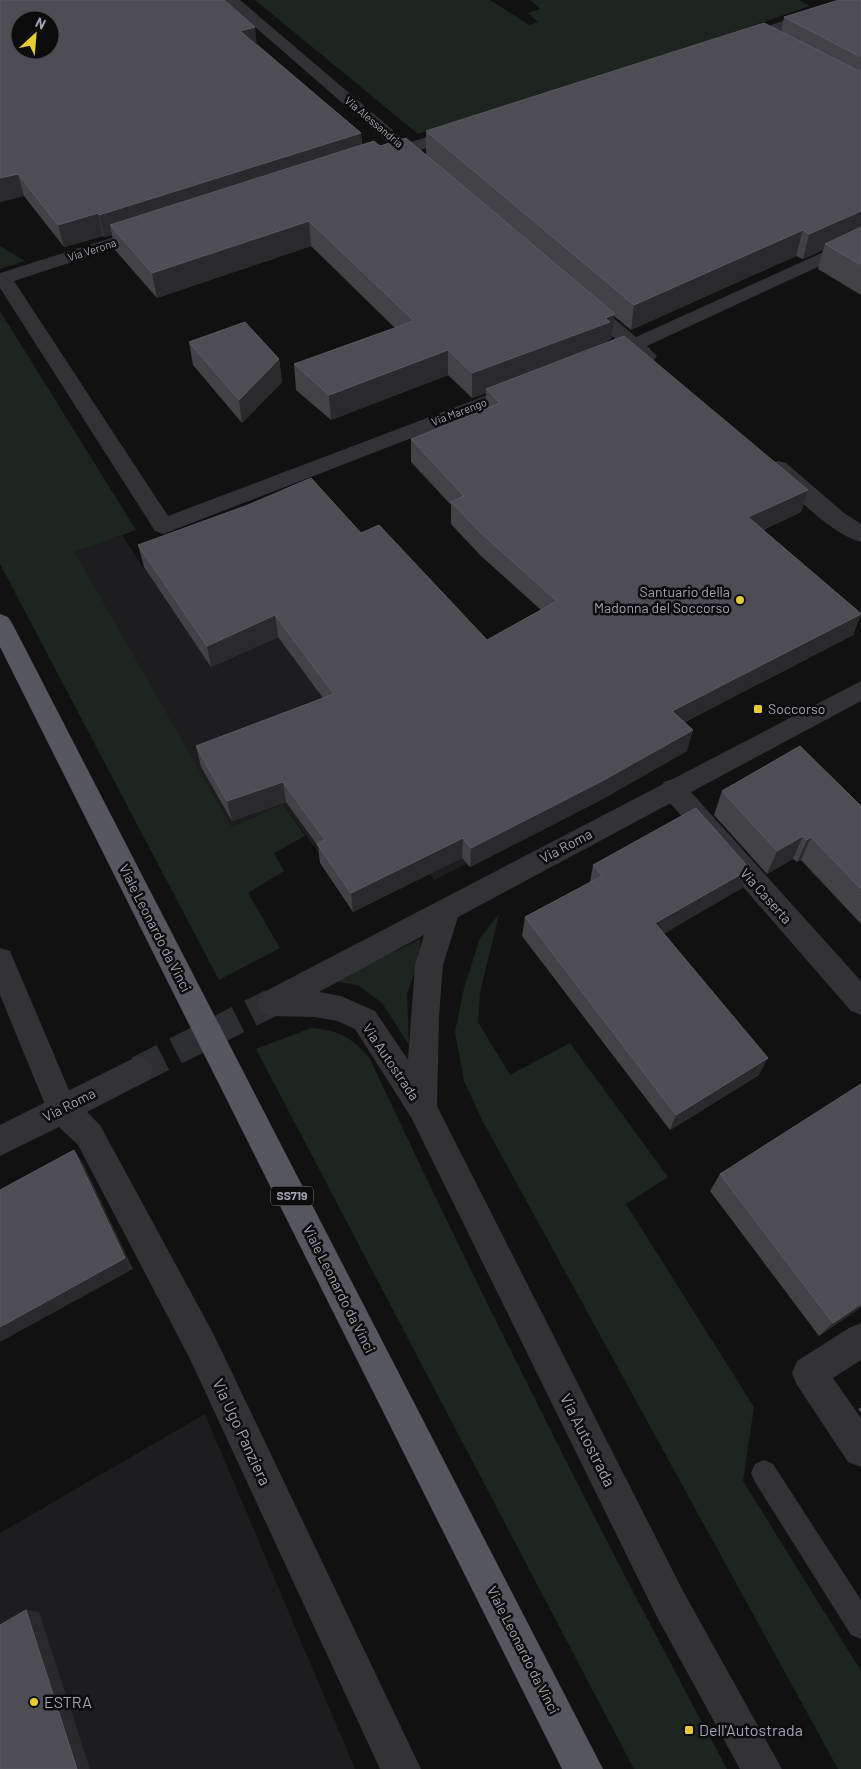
<svg xmlns="http://www.w3.org/2000/svg" width="861" height="1769" font-family="Barlow,sans-serif">
<style>
.built{fill:#1d1d1f}
.green{fill:#1d251f}
.lines{fill:none;stroke-linecap:round;stroke-linejoin:round}
.tertiary-tunnel{stroke:#2e2f32;stroke-width:28;stroke-dasharray:28 14;stroke-linecap:butt}
.service{fill:#323237;fill-rule:evenodd}
.minor{fill:#323237;fill-rule:evenodd}
.tertiary{fill:#323237;fill-rule:evenodd}
.trunk{fill:#56565f;fill-rule:evenodd}
.wall{fill:#424247}
.shaded-wall{fill:#2a2a2d}
.building{fill:#4d4d53;stroke:#5a5b62;fill-rule:evenodd}
.poi-dot{fill:#e6cc35;stroke:#0c0c0d;stroke-width:2}
.labels{text-anchor:middle;stroke-width:5;stroke-linejoin:round;paint-order:stroke}
.far-street-label{font-size:11px;fill:#a3a5b2;stroke:#0c0c0d}
.shield{fill:#0c0c0d;stroke:#767780;stroke-width:1}
.shield-label{font-size:12px;font-weight:bold;fill:#a3a5b2}
.poi-label{font-size:14px;fill:#a3a5b2;stroke:#0c0c0d;text-anchor:end}
.street-label{font-size:14px;fill:#a3a5b2;stroke:#0c0c0d}
.near-street-label{font-size:16px;fill:#a3a5b2;stroke:#0c0c0d}
.near-poi-label{font-size:16px;fill:#a3a5b2;stroke:#0c0c0d;text-anchor:start}
</style>
<rect width="100%" height="100%" fill="#111112"/>
<path class="built" d="M122,535L145,570L168,561L231,578L470,862L434,880L399,829L325,862L283,804L232,827L75,552Z
M205,1414L355,1769H0V1533Z"/>
<path class="green" d="M255,0H490L529,25L538,22L528,13L540,9L530,0H799L810,6L626,69L418,134Z
M0,246L25,261L0,269Z
M0,311L136,530L75,552L232,827L283,804L305,836L274,853L284,871L248,893L280,948L219,980L0,564Z
M499,914L480,993L478,1022L510,1075L570,1043L668,1177L626,1204L754,1407L743,1481L861,1671V1769H838L482,1120L464,1081L455,1032L464,988L480,938Z
M421,939L417,964L407,995L409,1045L382,1003L358,985L332,981Z
M311,1028C338,1030 351,1037 369,1057C482,1298 601,1535 727,1769H634L256,1049Z"/>
<g class="lines">
<path class="tertiary-tunnel" d="M138,1070L271,1003"/>
<path class="service" d="M764,1460L773,1464L861,1600V1639L851,1635L755,1482L751,1473L755,1464Z"/>
<path class="minor" d="M224,0H240L408,143L461,126L467,127L469,131L467,135L417,151L426,159L423,163H411L403,155L381,162L375,161L373,157L375,153L393,147Z
M846,0H861V5L745,43L740,45L732,40L735,37Z
M149,226L155,227L158,231L155,235L14,281L168,516L514,385L521,383L528,385L531,389L528,393L171,531L163,534L155,531L0,288V273Z
M861,235V247L647,346L657,356L654,360C644,363 639,360 631,353L601,364L594,362L591,358L594,354L620,343L577,307L574,303L577,299H591L636,337Z
M778,461L786,463L844,513L861,524V542C829,533 795,495 770,473L767,468L770,463Z
M673,779L682,782L861,981V1015L851,1011L664,796L660,789L664,782Z
M0,948L10,951L77,1109L73,1119L62,1123L51,1119L0,995Z
M861,1323V1360L833,1378L861,1418V1467L848,1462L797,1385L792,1373L797,1361L849,1328Z"/>
<path class="tertiary" d="M861,681V701L458,917L443,965L439,1017L437,1106L683,1591L782,1769H740L657,1617L411,1117L355,1029L337,1021L315,1017L271,1016L261,1012L256,1003L262,993ZM424,935L415,965L408,1060L375,1011L341,996L319,992Z
M138,1056L149,1060L153,1070L149,1080L87,1112L100,1125L214,1335L421,1769H380L190,1359L78,1145L59,1127L0,1156V1125Z"/>
<path class="trunk" d="M0,614L8,617L12,623L603,1769H562L0,647Z"/>
</g>
<path class="wall" d="M0,0L257,44L361,133L362,145L380,146L426,155V131L781,32L784,17L861,0V295L818,269L823,250L803,259L796,256L631,330L614,316L611,339L607,341V343L808,490L801,512L763,530L861,613L853,635L685,722L687,751L599,801L470,867L462,858L353,912L320,863L318,846L286,802L232,821L201,767L196,746L323,698L278,637L211,667L144,567L138,545L361,533L487,640L541,610L481,556L451,524V505L411,462V439L485,409L486,393L472,398L448,375L331,420L296,390L294,364L395,328L311,246L157,298L115,250L112,235L104,237L103,236L64,247L24,196L0,202Z
M189,342L279,359L282,382L242,423L193,365Z
M722,791L861,806V924L801,860L797,862L793,859L767,874L714,815Z
M593,865L750,869L742,888L664,933L759,1075L670,1130L522,936L525,917L590,882Z
M861,1084V1307L819,1336L710,1191L720,1174Z
M861,1407V1413L858,1409Z"/>
<path class="shaded-wall" d="M255,27L257,48L240,31Z
M361,133L362,155L110,225L112,235L104,237L99,215Z
M18,174L24,196L0,202V178Z
M861,211V233L825,244L823,250L803,259L809,234Z
M98,213L103,236L64,247L58,225Z
M309,221L311,246L157,298L152,273Z
M803,230L796,256L631,330L634,305Z
M615,314L611,339L607,341V347L486,389V393L472,398V373Z
M448,350V375L331,420L329,395Z
M279,359L282,382L242,423L239,400Z
M808,490L801,512L742,539L748,517Z
M861,614L853,635L667,731L672,711Z
M275,615L278,637L211,667L207,646Z
M693,730L687,751L599,801L470,867L471,848Z
M283,782L286,802L232,821L227,801Z
M803,836L793,859L767,874L777,851Z
M811,837L801,860L797,862L807,840Z
M463,838L462,858L353,912L351,893Z
M750,869L742,888L650,942L655,923Z
M768,1058L759,1075L670,1130L676,1115Z
M74,1150L83,1163L133,1269L0,1342V1327Z
M861,1304V1307L819,1336L833,1323Z
M26,1610L39,1612L90,1769H77Z"/>
<path class="building" d="M0,0H224L255,27L240,31L361,133L99,215L98,213L58,225L18,174L0,178ZM20,20H50V50H20Z
M839,0H861V57L784,17Z
M764,23L861,72V211L809,234L803,230L634,305L426,131Z
M406,138L615,314L605,318L610,322L472,373L448,350L329,395L294,364L414,321L309,221L152,273L110,225L374,141L380,146Z
M861,227V265L825,244Z
M245,322L279,359L239,400L189,342Z
M624,336L808,490L748,517L861,614L672,711L693,730L602,781L471,848L463,838L351,893L317,844L325,840L283,782L227,801L196,746L334,694L275,615L207,646L138,545L248,505L311,478L361,533L379,525L487,640L557,601L482,534L451,502L464,496L411,439L500,403L486,389Z
M800,746L861,806V889L811,837L807,840L803,836L777,851L722,791Z
M696,808L750,869L655,923L768,1058L676,1115L525,917L602,876L593,865Z
M861,1084V1304L833,1323L720,1174Z
M74,1150L125,1258L0,1327V1190Z
M26,1610L77,1769H0V1625Z"/>
<g class="poi-dot">
<circle cx="740" cy="600" r="5"/>
<rect x="753" y="704" width="10" height="10" rx="2.5"/>
<circle cx="34" cy="1702" r="5"/>
<rect x="684" y="1725" width="10" height="10" rx="2.5"/>
</g>
<g class="labels">
<g class="far-street-label">
<text transform="translate(374 122) rotate(40)" y="4">Via Alessandria</text>
<text transform="translate(92 250) rotate(-18)" y="4">Via Verona</text>
<text transform="translate(459 412) rotate(-21)" y="4">Via Marengo</text>
</g>
<rect class="shield" x="271" y="1186.5" width="42" height="19" rx="4"/>
<g class="shield-label">
<text x="292" y="1200">SS719</text>
</g>
<g class="poi-label">
<text x="730" y="597">Santuario della<tspan x="730" dy="16">Madonna del Soccorso</tspan></text>
<text x="768" y="714" text-anchor="start">Soccorso</text>
</g>
<g class="street-label">
<text transform="translate(566 846) rotate(-28)" y="5">Via Roma</text>
<text transform="translate(766 896) rotate(48)" y="5">Via Caserta</text>
<text transform="translate(155 928) rotate(63)" y="5">Viale Leonardo da Vinci</text>
<text transform="translate(391 1062) rotate(56)" y="5">Via Autostrada</text>
<text transform="translate(69 1105) rotate(-27)" y="5">Via Roma</text>
<text transform="translate(339 1289) rotate(63)" y="5">Viale Leonardo da Vinci</text>
<text transform="translate(523 1650) rotate(63)" y="5">Viale Leonardo da Vinci</text>
</g>
<g class="near-street-label">
<text transform="translate(242 1432) rotate(65)" y="6">Via Ugo Panziera</text>
<text transform="translate(588 1440) rotate(63)" y="6">Via Autostrada</text>
</g>
<g class="near-poi-label">
<text x="44" y="1708">ESTRA</text>
<text x="699" y="1736">Dell'Autostrada</text>
</g>
</g>
<g transform="translate(35 35) rotate(26)"><circle r="24" fill="#0c0c0d" stroke="#48494f"/>
<path d="M0-4L9 19L0 12L-9 19Z" fill="#e6cc35"/>
<text y="-8" font-size="14" font-weight="bold" text-anchor="middle" fill="#a3a5b2">N</text>
</g>
</svg>
